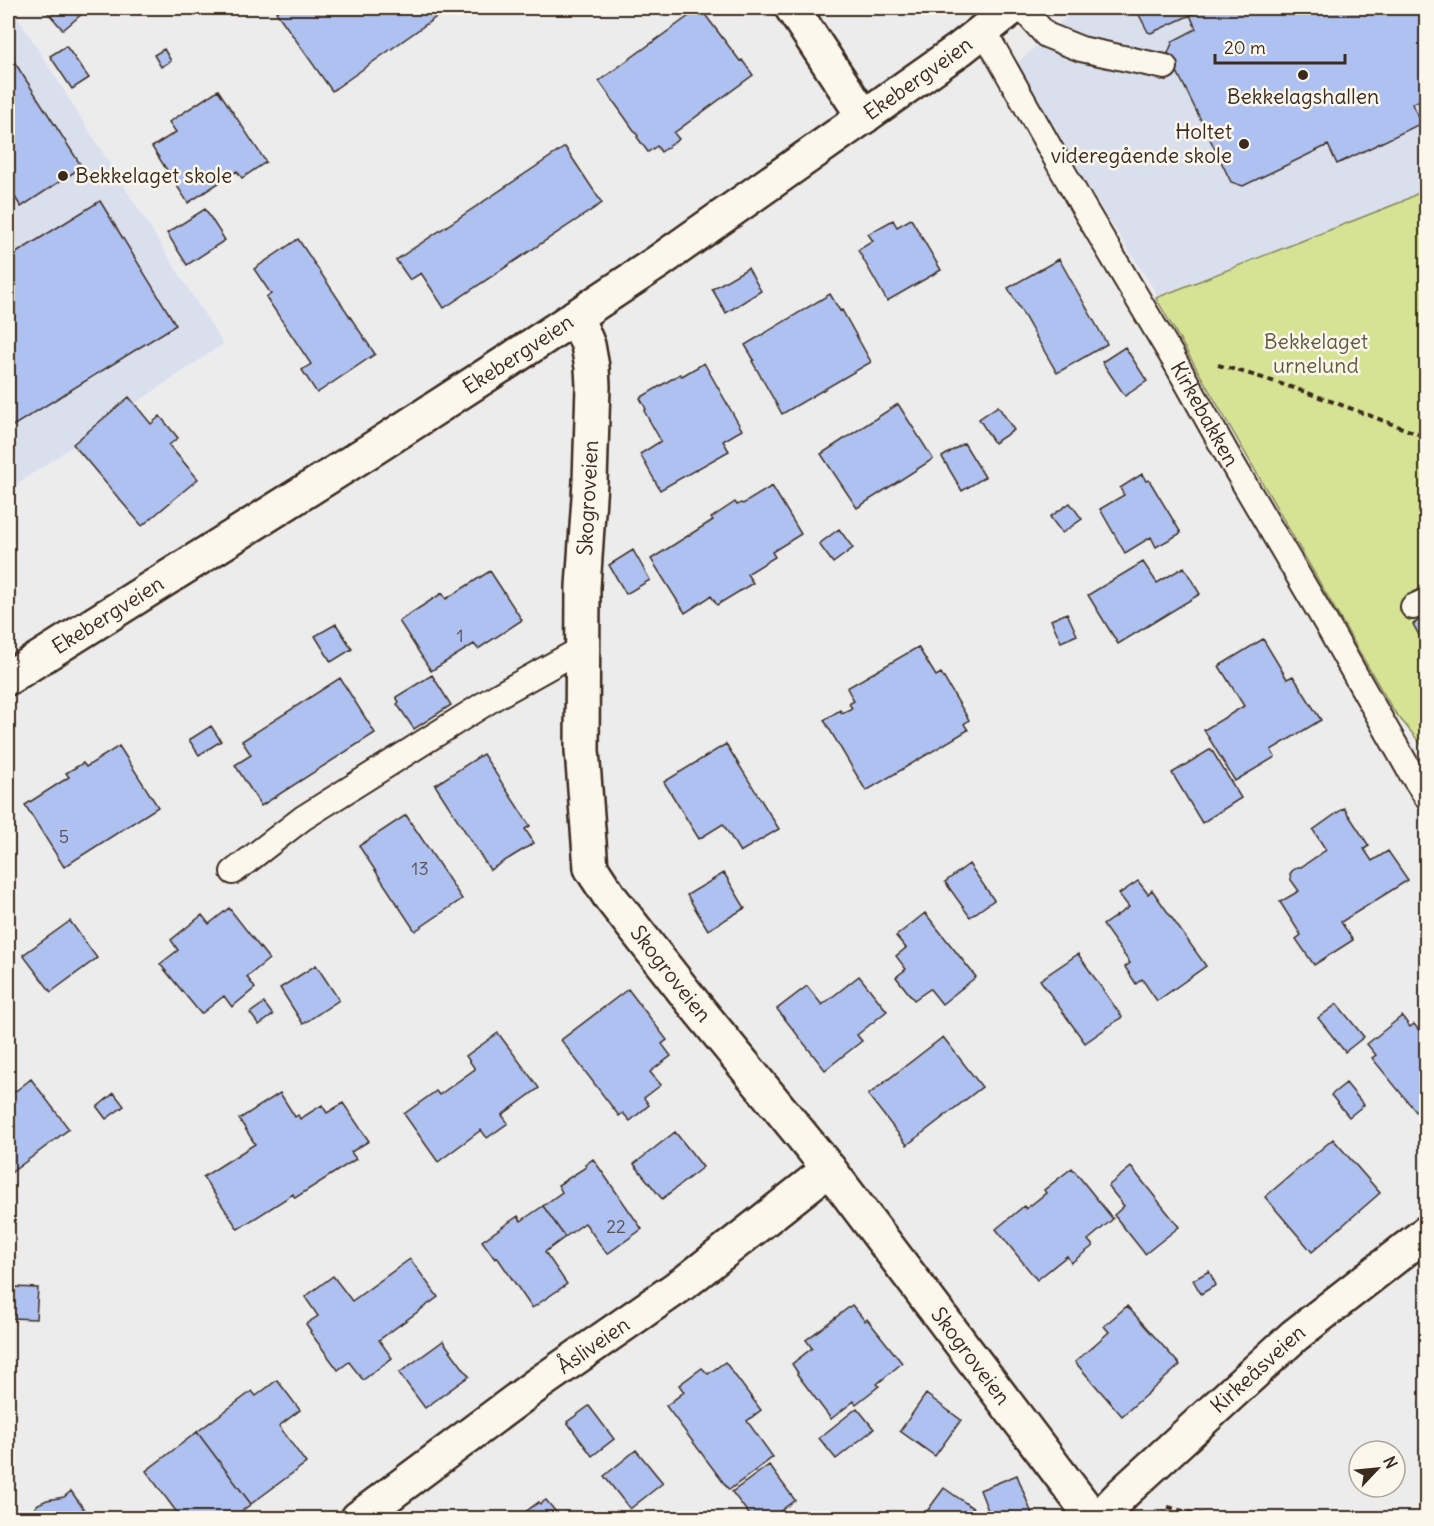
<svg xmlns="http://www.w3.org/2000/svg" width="1434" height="1526" font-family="Delius,sans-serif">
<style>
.built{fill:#dadfee}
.green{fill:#d6e395;stroke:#88865a;stroke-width:1.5}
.building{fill:#afc1f0;stroke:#3b2a1e;stroke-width:1.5}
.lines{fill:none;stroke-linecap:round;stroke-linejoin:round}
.lane-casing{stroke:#3b2a1e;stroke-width:28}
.street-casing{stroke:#3b2a1e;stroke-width:38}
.secondary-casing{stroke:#3b2a1e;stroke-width:38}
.path{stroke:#3b2a1e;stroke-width:4;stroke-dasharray:6 4.5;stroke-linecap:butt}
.lane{stroke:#fbf7ec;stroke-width:24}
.street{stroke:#fbf7ec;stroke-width:33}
.secondary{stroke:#fbf7ec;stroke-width:33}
.poi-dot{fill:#3b2a1e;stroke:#fbf7ec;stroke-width:2}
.labels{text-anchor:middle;stroke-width:5;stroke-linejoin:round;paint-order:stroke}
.number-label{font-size:18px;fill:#585052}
.street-label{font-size:21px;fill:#3b2a1e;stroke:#fbf7ec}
.poi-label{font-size:21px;fill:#3b2a1e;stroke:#fbf7ec}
.park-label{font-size:21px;fill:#62583c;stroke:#fbf7ec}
</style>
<rect width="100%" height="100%" fill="#ececed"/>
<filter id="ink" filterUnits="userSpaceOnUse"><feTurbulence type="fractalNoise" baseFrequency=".0167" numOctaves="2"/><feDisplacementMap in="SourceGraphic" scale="12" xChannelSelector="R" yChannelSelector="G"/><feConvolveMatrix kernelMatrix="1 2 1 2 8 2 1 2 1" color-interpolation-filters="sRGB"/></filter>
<g filter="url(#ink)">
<path class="built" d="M8,8H12L223,344L8,490Z
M1076,8H1426V189L1402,202L1158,296L1032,99L1024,81L1018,63Z"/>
<path class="green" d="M1426,189V750L1393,710L1156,298L1401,202Z"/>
<path class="building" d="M44,8H89L63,30Z
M282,8H449L332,91L276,12Z
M700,8L740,61L742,60L753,75L674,133L679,139L661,152L657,146L648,152L637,137L638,136L599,81Z
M1138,8H1206L1151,33L1148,32L1137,11Z
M1206,8H1426V97L1412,104L1422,123L1337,164L1328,145L1243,186L1231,182L1168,53L1173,41L1196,29L1190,15Z
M66,46L89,78L72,89L50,56Z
M164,49L171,61L161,67L154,55Z
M8,52L82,167L21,207L8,186Z
M218,90L266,162L242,178L237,171L188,203L152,147L176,132L169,122Z
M565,147L602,203L444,308L421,273L410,280L396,260Z
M100,201L176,325L8,429V258Z
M205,209L225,240L187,265L167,233Z
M911,219L941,270L887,301L858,250L873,241L868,234L893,220L897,227Z
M298,239L375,354L317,393L302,370L311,364L266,297L271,294L254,269Z
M1059,259L1107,344L1057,373L1008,288Z
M748,268L761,291L726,313L712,289Z
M830,294L840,311L842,310L871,362L782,414L752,361L754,360L745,345Z
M1125,347L1147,381L1125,396L1102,362Z
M704,363L742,430L723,441L729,451L660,490L640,454L661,441L644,411L646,409L640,398L680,374L682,376Z
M129,397L151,424L160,416L178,438L169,445L198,479L142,526L73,444Z
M898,404L933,459L857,508L821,454Z
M998,406L1014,430L994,443L979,419Z
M964,443L985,477L962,491L942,457Z
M1142,474L1146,481L1149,480L1181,533L1156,547L1151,537L1125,553L1100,509L1124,495L1120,488Z
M772,486L801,534L772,552L775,557L747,574L753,583L717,605L711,596L685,613L651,559L713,520L711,518L735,502L737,505L741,503L743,504Z
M1070,503L1082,519L1062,533L1050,517Z
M839,529L853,548L833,563L819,544Z
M633,550L650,580L626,594L609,565Z
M1143,562L1157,583L1184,567L1200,594L1118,644L1088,595Z
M490,571L522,620L478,649L474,644L431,671L399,621L442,593L446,599Z
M1067,613L1077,635L1061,642L1051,620Z
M1426,616V648L1413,624Z
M336,624L352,649L331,662L315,636Z
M1263,639L1287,679L1293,676L1321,720L1271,750L1275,757L1235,781L1204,730L1244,706L1219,666Z
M918,647L936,676L941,673L969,720L964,724L968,730L866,791L824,720L840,710L842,713L852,708L849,704L854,701L847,688Z
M432,675L451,705L414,729L397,704L399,702L396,697Z
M340,678L375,733L261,806L235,765L251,755L242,741Z
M211,726L221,741L199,755L189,740Z
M726,744L779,829L740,852L723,824L699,839L664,782Z
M119,746L158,807L64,867L25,805L69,777L66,773L83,763L86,767Z
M1211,749L1241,798L1202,823L1172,773Z
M483,754L530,826L525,829L534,843L490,870L435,785Z
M1344,808L1369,846L1364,849L1372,861L1388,851L1408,880L1341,922L1353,940L1314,965L1296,939L1301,935L1280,902L1299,891L1291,880L1290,874L1292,871L1298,867H1301L1326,850L1313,830Z
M406,815L462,899L415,931L359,846Z
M969,864L994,900L970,917L945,882Z
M724,873L745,908L708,930L687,895Z
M1138,881L1148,894L1152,890L1206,966L1157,1001L1142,979L1136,984L1125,967L1130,963L1103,925L1129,907L1119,894Z
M229,908L269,959L247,977L255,988L232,1007L224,996L201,1014L160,964L178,950L171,940L202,915L209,924Z
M925,913L976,977L942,1004L930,989L914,1000L896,977L906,969L896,956L906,948L896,936Z
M70,921L97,958L51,992L23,955Z
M1078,954L1122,1017L1085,1043L1040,980Z
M316,965L339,1000L303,1024L280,988Z
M859,976L887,1011L857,1035L862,1041L825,1070L777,1009L807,986L822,1005Z
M628,989L667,1040L662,1044L671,1056L650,1072L661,1085L644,1098L649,1105L630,1121L623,1113L619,1116L561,1040Z
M264,1003L273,1015L259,1025L250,1013Z
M1337,1004L1364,1037L1345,1052L1318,1018Z
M1402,1016L1410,1027L1414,1024L1426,1039V1124L1372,1058L1376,1055L1367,1044Z
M498,1033L539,1088L502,1115L508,1123L487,1138L481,1130L438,1162L404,1114L436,1091L439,1095L475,1069L466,1056Z
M943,1037L982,1087L907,1145L868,1095Z
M31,1079L69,1129L8,1175V1097Z
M1346,1083L1364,1105L1349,1117L1331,1095Z
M114,1093L124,1106L106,1119L97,1107Z
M280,1093L295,1117L298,1115L300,1119L322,1105L327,1113L343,1103L369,1141L351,1152L356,1159L295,1198L293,1194L238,1229L203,1177L255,1144L239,1119Z
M675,1132L703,1167L662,1199L634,1164Z
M1333,1139L1380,1193L1312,1252L1265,1197Z
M593,1159L642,1229L607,1254L585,1223L565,1237L543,1206L562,1192L558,1185L586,1167L585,1165Z
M1131,1167L1179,1227L1145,1254L1114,1215L1124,1206L1108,1186Z
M1072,1168L1113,1219L1088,1240L1093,1246L1071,1263L1067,1256L1037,1280L996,1229L1024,1206L1026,1209L1046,1193L1044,1190Z
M543,1206L565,1237L545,1252L567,1284L532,1308L497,1257L495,1259L482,1241L518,1216L521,1221Z
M410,1259L438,1297L379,1340L392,1358L363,1380L349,1362L338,1370L310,1332L311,1331L306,1324L318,1316L305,1297L333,1276L352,1301Z
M1209,1271L1216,1285L1201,1294L1193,1280Z
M13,1287L38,1288L36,1319L11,1318Z
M852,1305L865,1321L867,1319L902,1363L877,1384L879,1386L856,1404L854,1401L831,1419L797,1374L798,1373L792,1364L812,1348L806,1340Z
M1127,1306L1180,1365L1122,1416L1075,1362L1109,1332L1104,1326Z
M443,1341L469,1376L425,1408L399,1373Z
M725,1362L761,1410L747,1421L773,1457L729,1490L666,1406L684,1392L679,1385L702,1368L708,1374Z
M277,1380L300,1410L279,1426L306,1463L251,1504L197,1432L252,1391L256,1396Z
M926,1394L961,1420L935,1456L900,1431Z
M589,1406L614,1439L592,1456L567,1422Z
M857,1408L874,1429L836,1459L819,1438Z
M197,1432L251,1504L232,1518H181L146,1471Z
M636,1450L663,1483L630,1509L604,1476Z
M769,1465L795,1500L771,1518H752L732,1492Z
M1017,1475L1032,1514L1021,1518H991L980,1490Z
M944,1488L977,1511L972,1518H922Z
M71,1491L90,1518H26L38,1504L47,1500L64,1497Z
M546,1500L561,1518H517L539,1502L540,1504Z"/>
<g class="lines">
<g class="lane-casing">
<g id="lane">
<path d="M1022,8L1046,35L1081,49L1165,67"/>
<path id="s1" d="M984,31L1082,205L1173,358L1228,456L1326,623L1411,773L1426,796"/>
<path d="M1413,607L1426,601"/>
<path d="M233,872L303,818L497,696L583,648"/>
</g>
</g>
<g class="street-casing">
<g id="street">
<path d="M792,8L864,117"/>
<path id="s2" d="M576,316L588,345L592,367L593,386L590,482L583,587L582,750L591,868L610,897L690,999L829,1169L1093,1518"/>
<path id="s3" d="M358,1518L538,1384L688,1280L829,1169"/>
<path id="s4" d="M1099,1518L1123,1493L1294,1336L1426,1233"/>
</g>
</g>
<g class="secondary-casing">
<g id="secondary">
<path id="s5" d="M8,678L374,448L510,360L658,262L960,49L1012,8"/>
</g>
</g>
<path class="path" d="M1218,365C1289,384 1358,411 1426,437
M1168,1507L1211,1518"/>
<use href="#lane" class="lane"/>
<use href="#street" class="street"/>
<use href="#secondary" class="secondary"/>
</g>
</g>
<g class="poi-dot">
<circle cx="1303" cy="75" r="6"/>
<circle cx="1244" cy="144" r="6"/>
<circle cx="63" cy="176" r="6"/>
</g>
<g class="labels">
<g class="number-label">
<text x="460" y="642">1</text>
<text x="64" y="843">5</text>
<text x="420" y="875">13</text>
<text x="616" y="1233">22</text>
</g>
<g class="street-label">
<text dy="7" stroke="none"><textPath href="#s5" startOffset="1090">Ekebergveien</textPath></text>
<text dy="7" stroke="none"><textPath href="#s5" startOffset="604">Ekebergveien</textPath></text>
<text dy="7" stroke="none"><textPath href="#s1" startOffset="442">Kirkebakken</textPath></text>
<text transform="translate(588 498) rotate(-87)" y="7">Skogroveien</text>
<text dy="7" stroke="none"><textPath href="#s5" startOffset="118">Ekebergveien</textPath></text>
<text dy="7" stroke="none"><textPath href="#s2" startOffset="688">Skogroveien</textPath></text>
<text dy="7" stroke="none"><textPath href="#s3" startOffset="292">Åsliveien</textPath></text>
<text dy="7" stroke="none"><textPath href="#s2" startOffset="1174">Skogroveien</textPath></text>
<text dy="7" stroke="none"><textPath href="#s4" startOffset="218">Kirkeåsveien</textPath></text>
</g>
<g class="poi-label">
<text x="1303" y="104">Bekkelagshallen</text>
<text x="1232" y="139" text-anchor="end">Holtet<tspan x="1232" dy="24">videregående skole</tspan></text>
<text x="75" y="183" text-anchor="start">Bekkelaget skole</text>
</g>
<g class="park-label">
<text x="1316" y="349">Bekkelaget<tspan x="1316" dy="24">urnelund</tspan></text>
</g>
</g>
<rect width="1434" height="1526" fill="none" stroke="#fbf7ec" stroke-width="30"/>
<rect x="15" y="15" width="1404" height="1496" fill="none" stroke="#3b2a1e" stroke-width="2" filter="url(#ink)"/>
<g transform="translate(1377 1469) rotate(64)"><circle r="28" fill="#fbf7ec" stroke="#aea59a" stroke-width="1.5"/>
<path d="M0-4.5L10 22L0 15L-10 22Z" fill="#3b2a1e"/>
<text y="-9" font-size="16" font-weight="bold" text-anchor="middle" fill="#3b2a1e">N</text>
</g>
<path d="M1215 54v9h130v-9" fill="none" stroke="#3b2a1e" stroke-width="3"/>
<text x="1224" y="54" font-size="18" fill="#3b2a1e" stroke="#fbf7ec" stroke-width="4.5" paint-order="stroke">20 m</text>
</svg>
